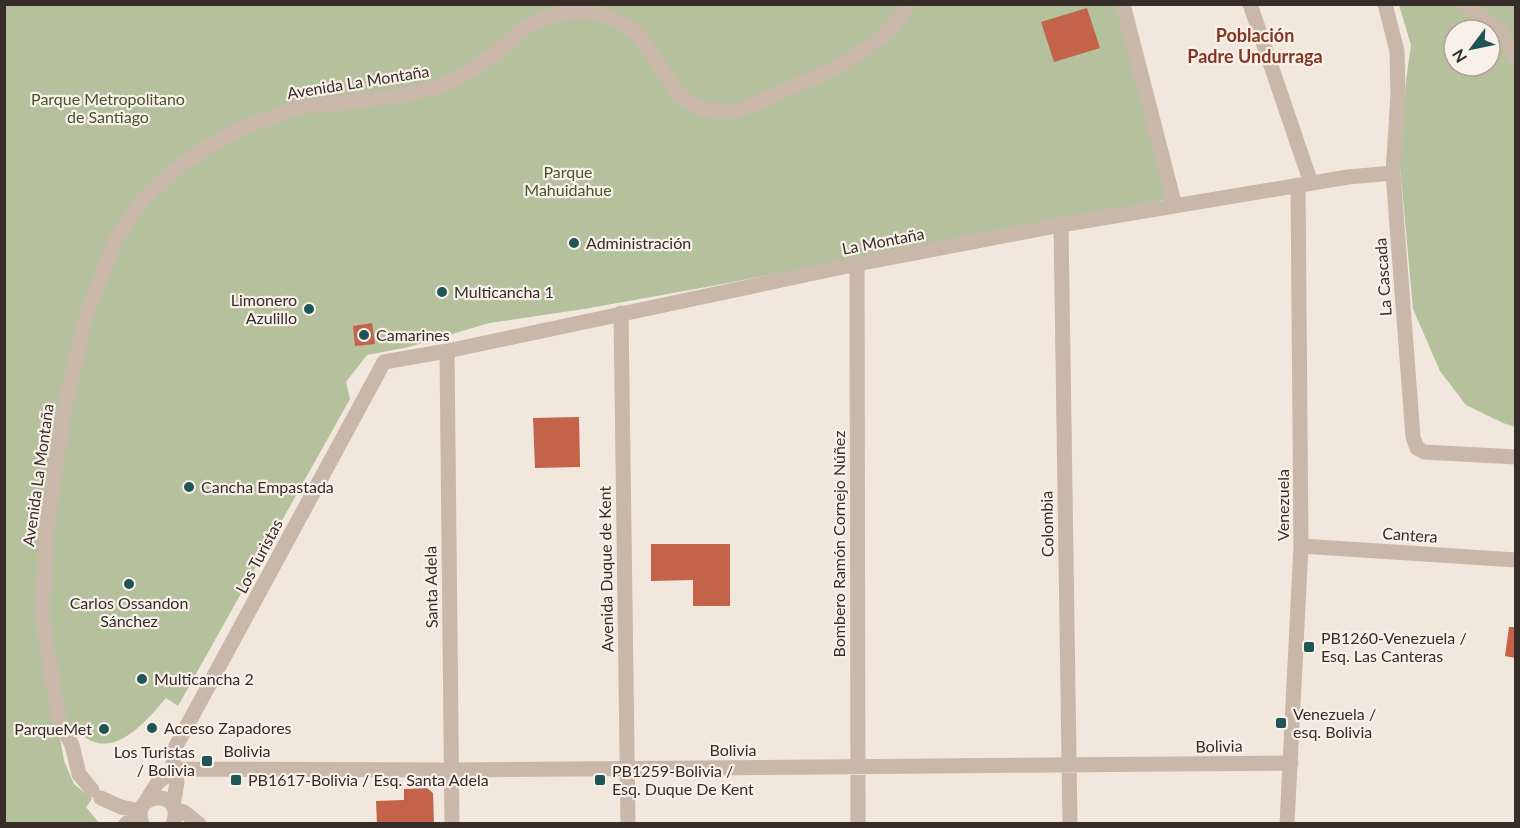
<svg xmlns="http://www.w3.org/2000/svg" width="1520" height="828" font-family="Lato,sans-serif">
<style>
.green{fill:#b5c09d;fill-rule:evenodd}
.building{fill:#c36349}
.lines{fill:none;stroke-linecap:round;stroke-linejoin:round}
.minor{stroke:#c9b7a9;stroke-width:15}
.poi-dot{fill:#1f5557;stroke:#f9f1e9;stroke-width:2}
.labels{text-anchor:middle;stroke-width:4.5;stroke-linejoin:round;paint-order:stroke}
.street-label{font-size:16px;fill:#362c28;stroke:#f9f1e9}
.park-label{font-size:16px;fill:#47542d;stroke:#f9f1e9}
.poi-label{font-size:16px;fill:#362c28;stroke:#f9f1e9;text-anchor:start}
.neighbourhood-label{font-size:18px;font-weight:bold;fill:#833724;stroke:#f9f1e9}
</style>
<rect width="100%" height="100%" fill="#f1e7dc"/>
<path class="green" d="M5,5H1116L1169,199L712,286L584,309L489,323L409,347L367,355L346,382L350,399L178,706L166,698C144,724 109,766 76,729L59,732L64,761L74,784L92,799L86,807L99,823L5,824Z
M1399,5H1515V427L1503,423L1466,405L1440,371L1413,309L1400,165L1406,81L1411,45ZM1454,30H1490V66H1454Z"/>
<path class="building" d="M1087,8L1100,48L1054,62L1041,22Z
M372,323L375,344L355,346L353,326Z
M579,417L580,467L535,468L533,418Z
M651,544H730V606H693V580L651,581Z
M1509,627H1515V658L1505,656Z
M427,788L433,793L434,824H377L376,801L404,800V789Z"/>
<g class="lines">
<path class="minor" d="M1123,4L1175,206
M1250,4L1311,183
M1385,4L1397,51L1398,95L1393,173L1413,437L1417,448L1424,452L1516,457
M1463,4L1500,31L1516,58
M1061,225L1070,824
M857,264L858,824
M621,313L628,824
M447,351L452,824
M1301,546L1516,560
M175,769L451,770L1291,763
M92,790L79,774L72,745L60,722L54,689L42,617L47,529L63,415L86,316L115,241L142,200L166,178L183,164L203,150L236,131L295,108L400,96L440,86L459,78L492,56L522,30L540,20L566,11H590L610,17L634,30L644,42L678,94L697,107L720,112L740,110C788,88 887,55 907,4
M101,798L121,807L140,811
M146,801L158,782L175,769
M173,806L177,782L173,761L176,746L384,362L447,351L857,264L1061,225L1348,177L1393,173
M175,809L184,812L199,824
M126,824L140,811
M142,824C129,790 187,789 173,824
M1287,824L1301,546L1298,185"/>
</g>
<g class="poi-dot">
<circle cx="574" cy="243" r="6"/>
<circle cx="442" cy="292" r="6"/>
<circle cx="309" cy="309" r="6"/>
<circle cx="364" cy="335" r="6"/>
<circle cx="189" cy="487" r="6"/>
<circle cx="129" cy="584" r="6"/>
<rect x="1303" y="641" width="12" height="12" rx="3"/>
<circle cx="142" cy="679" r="6"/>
<rect x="1275" y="717" width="12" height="12" rx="3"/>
<circle cx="152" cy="728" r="6"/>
<circle cx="104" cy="729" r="6"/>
<rect x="201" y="755" width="12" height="12" rx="3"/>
<rect x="230" y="774" width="12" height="12" rx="3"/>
<rect x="594" y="774" width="12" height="12" rx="3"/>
</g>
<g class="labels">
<g class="street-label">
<text transform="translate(358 82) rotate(-9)" y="6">Avenida La Montaña</text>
<text transform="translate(883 241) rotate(-11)" y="6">La Montaña</text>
<text transform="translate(1383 277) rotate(-94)" y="6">La Cascada</text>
<text transform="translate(38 475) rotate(-82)" y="6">Avenida La Montaña</text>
<text transform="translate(1283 505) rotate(-90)" y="6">Venezuela</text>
<text transform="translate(1047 524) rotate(-91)" y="6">Colombia</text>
<text transform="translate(1410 535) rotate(4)" y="6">Cantera</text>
<text transform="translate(839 544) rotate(-90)" y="6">Bombero Ramón Cornejo Núñez</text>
<text transform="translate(259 556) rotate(-62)" y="6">Los Turistas</text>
<text transform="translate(606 569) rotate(-91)" y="6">Avenida Duque de Kent</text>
<text transform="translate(431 587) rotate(-91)" y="6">Santa Adela</text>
<text transform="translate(1219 746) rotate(-1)" y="6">Bolivia</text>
<text x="733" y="756">Bolivia</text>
<text x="247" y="757">Bolivia</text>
</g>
<g class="park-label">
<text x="108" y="105">Parque Metropolitano<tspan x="108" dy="18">de Santiago</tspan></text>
<text x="568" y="178">Parque<tspan x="568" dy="18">Mahuidahue</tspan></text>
</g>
<g class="poi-label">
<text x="586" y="249">Administración</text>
<text x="454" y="298">Multicancha 1</text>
<text x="297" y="306" text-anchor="end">Limonero<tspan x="297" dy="18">Azulillo</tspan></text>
<text x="376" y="341">Camarines</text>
<text x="201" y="493">Cancha Empastada</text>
<text x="129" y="609" text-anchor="middle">Carlos Ossandon<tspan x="129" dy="18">Sánchez</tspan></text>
<text x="1321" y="644">PB1260-Venezuela /<tspan x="1321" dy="18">Esq. Las Canteras</tspan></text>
<text x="154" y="685">Multicancha 2</text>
<text x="1293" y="720">Venezuela /<tspan x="1293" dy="18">esq. Bolivia</tspan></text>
<text x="164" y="734">Acceso Zapadores</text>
<text x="92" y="735" text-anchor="end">ParqueMet</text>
<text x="195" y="758" text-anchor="end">Los Turistas<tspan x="195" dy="18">/ Bolivia</tspan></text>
<text x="612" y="777">PB1259-Bolivia /<tspan x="612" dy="18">Esq. Duque De Kent</tspan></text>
<text x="248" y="786">PB1617-Bolivia / Esq. Santa Adela</text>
</g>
<g class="neighbourhood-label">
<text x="1255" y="42">Población<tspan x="1255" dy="21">Padre Undurraga</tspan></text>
</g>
</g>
<rect width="1520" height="828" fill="none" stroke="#362c28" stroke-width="12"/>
<g transform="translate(1472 48) rotate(238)"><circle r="28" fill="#f9f1e9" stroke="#aba29c" stroke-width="1.5"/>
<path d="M0-4.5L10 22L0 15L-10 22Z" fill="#1f5557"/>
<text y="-9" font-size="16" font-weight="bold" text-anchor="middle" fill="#362c28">N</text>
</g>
</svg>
